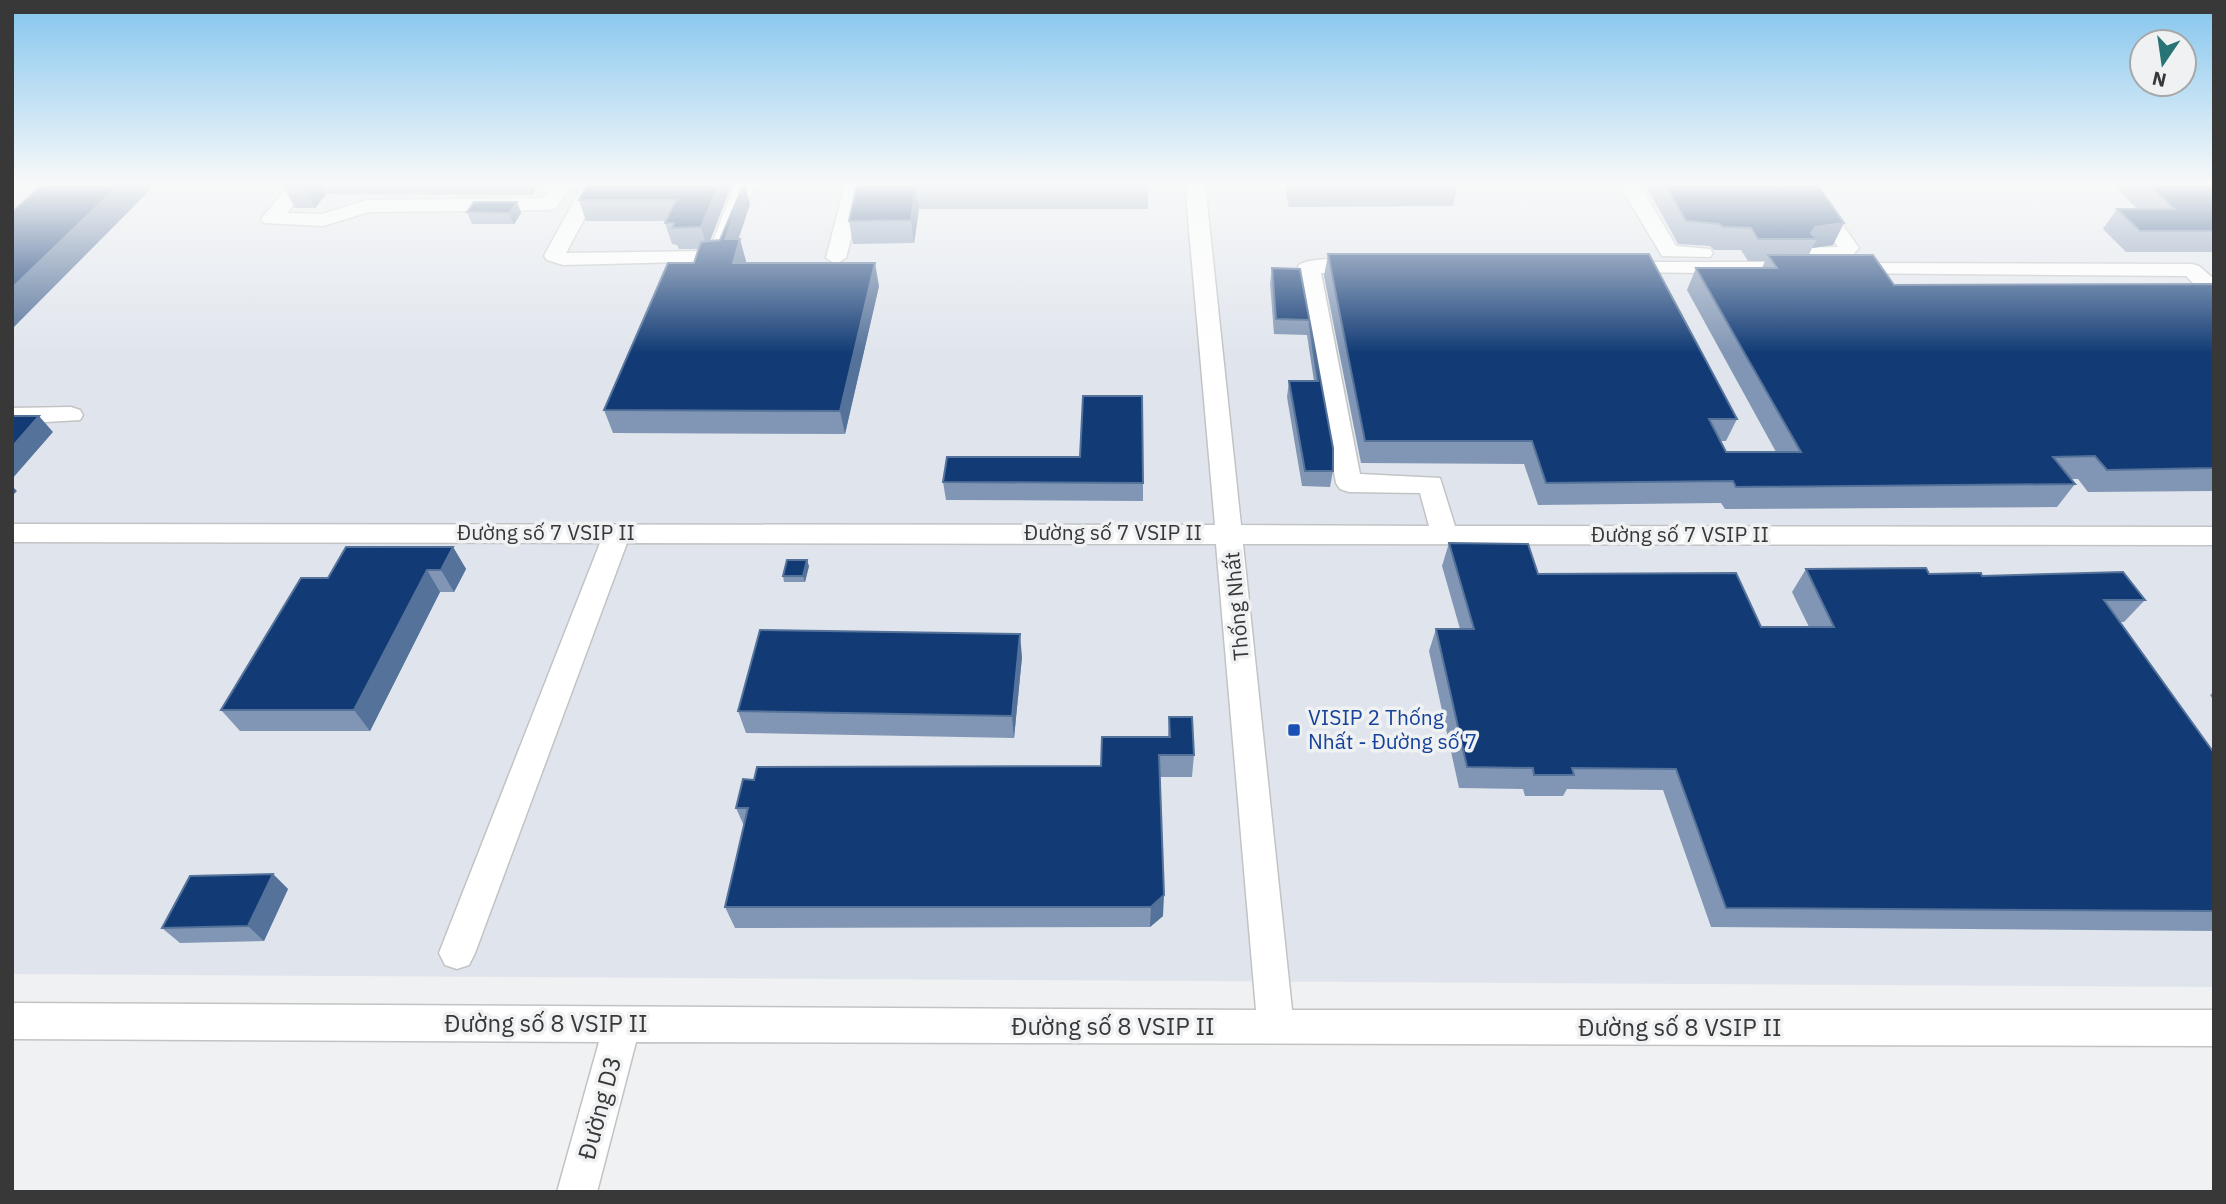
<svg xmlns="http://www.w3.org/2000/svg" width="2226" height="1204" font-family="'IBM Plex Sans',sans-serif">
<style>
.built{fill:#e0e5ed}
.lines{fill:none;stroke-linecap:round;stroke-linejoin:round}
.minor-casing{stroke:#c2c3c4;stroke-width:3}
.minor{fill:#fff;fill-rule:evenodd}
.wall{fill:#8196b4}
.shaded-wall{fill:#55729a}
.building{fill:#123b75;stroke:#55729a;stroke-width:2}
.transit-dot{fill:#1a4fb4;stroke:#f0f1f2;stroke-width:2.5}
.labels{text-anchor:middle;stroke-width:7;stroke-linejoin:round;paint-order:stroke}
.street-label{font-size:21px;fill:#383839;stroke:#f0f1f2}
.transit-label{font-size:21px;fill:#164399;stroke:#f0f1f2;text-anchor:start}
.near-street-label{font-size:24px;fill:#383839;stroke:#f0f1f2}
</style>
<rect width="100%" height="100%" fill="#f0f1f2"/>
<path class="built" d="M12,184H2214V987L12,974Z"/>
<g class="lines">
<g class="minor-casing">
<path id="minor" d="M290,184H311L287,213L322,214L367,200L543,198L552,184H572L556,208L549,210L369,212L323,226L264,223L261,219Z
M583,184H603L566,253L709,251L735,184H755L724,261L563,265L547,260L544,256Z
M845,184H865L846,258L836,264L826,258Z
M1185,184H1205L1241,525L1429,526L1420,493L1349,492L1340,489L1336,483L1298,266C1306,256 1365,257 1373,267L1362,273H1321L1360,474L1440,478L1455,526L2214,527V545L1243,544L1292,1010H2214V1046L636,1042L597,1192H557L599,1042L12,1039V1003L1256,1010L1216,544L627,543L475,953L469,965L457,969L445,965L439,953L600,543L12,542V524L1215,525Z
M1619,184H1639L1676,246L1710,249L1713,253L1710,257L1662,256Z
M1794,184H1814L1859,248L1849,259L1768,258L1765,254L1775,248L1838,247Z
M1620,262H1800L1811,268L1800,274L1613,272L1609,268Z
M1844,263L2192,264L2199,266L2214,279V297L2206,296L2186,276L1837,273L1833,269Z
M71,407L80,410L83,415L80,420L12,424V408Z"/>
</g>
<use href="#minor" class="minor"/>
</g>
<path class="wall" d="M285,184H539L532,195L326,194L315,208H295L283,186Z
M732,184L710,241L720,240L750,204L738,239L746,261L745,263L879,286L845,434L613,433L604,410L694,263L699,249H679L677,245L672,244L665,223L666,221H586L579,200Z
M857,184H1148V209H919L914,243L853,244L849,221Z
M1284,184H1458L1453,206L1289,207Z
M1645,184H1817L1833,245L1812,248L1809,255L1894,285L2214,284V491L2088,492L2078,479H2071L2075,484L2057,507L1725,509L1721,503L1538,505L1524,464L1361,463L1324,276L1328,254L1737,419L1726,441H1721L1726,452H1776L1687,290L1696,268H1762L1765,261H1748L1741,250H1714L1710,246L1678,244Z
M2112,184H2214V252H2126L2103,229L2117,209H2137Z
M517,202L521,213L514,224H472L467,212Z
M1272,268L1300,269L1333,471L1330,487L1302,486L1287,397L1289,381H1314L1307,335L1274,334L1270,283Z
M943,482L1143,483V501L946,500Z
M1449,543L1538,574L1761,627H1809L1792,592L1806,569L1982,576L2145,600L2124,622H2120L2214,753V931L1711,927L1663,790L1567,789L1563,796H1525L1523,789L1459,788L1429,651L1436,629H1460L1442,566Z
M453,547L466,569L454,592H440L370,731H240L221,710L328,578Z
M809,566L805,582H784L783,576Z
M1022,657L1014,738L746,733L738,711Z
M2214,692V701L2210,695Z
M1169,717L1194,755L1192,777H1160L1163,916L1150,927L735,928L725,907L744,826L736,808L1101,766L1168,737Z
M273,874L288,889L264,941L180,943L162,928Z"/>
<path class="shaded-wall" d="M120,184H156L12,329V288Z
M305,184H321L326,194L315,208L303,186Z
M528,184H539L532,195Z
M719,184H732L707,248L701,227Z
M744,184H745L750,204L731,262L725,239Z
M916,187L919,209L914,243L911,220Z
M517,202L521,213L514,224L509,213Z
M1844,223L1833,245L1812,248L1817,239H1809L1815,227Z
M740,239L746,261L739,285L733,263Z
M875,263L879,286L845,434L840,411Z
M39,416L53,432L12,479V447Z
M12,486L17,491L12,496Z
M453,547L466,569L454,592L441,570Z
M807,560L809,566L805,582L803,576Z
M427,570L440,592L370,731L354,710Z
M1020,634L1022,657L1014,738L1012,716Z
M273,874L288,889L264,941L248,926Z
M1164,895L1163,916L1150,927L1151,907Z"/>
<path class="building" d="M43,184H120L12,288V212Z
M285,184H305L303,186H283Z
M587,184H719L701,227L672,228L674,223H665L676,200H579Z
M744,184L725,239H740L733,263H875L840,411L604,410L668,263H694L701,242L720,240Z
M857,184H1148V187H916L911,220L849,221Z
M1665,184H1817L1844,223L1815,227L1811,233L1817,239H1758L1751,228L1723,227L1719,224L1686,221Z
M2148,184H2214V231H2140L2117,209H2174Z
M474,202H517L509,213L467,212Z
M1328,254H1649L1737,419H1709L1726,452H1801L1696,268H1777L1768,255H1873L1894,285L2214,284V468L2107,470L2095,456L2053,457L2075,484L1736,487L1733,481L1546,483L1532,441H1365Z
M1272,268L1300,269L1333,448V471H1305L1289,381H1318L1309,320L1276,319Z
M1083,396H1142L1143,483L943,482L947,457H1080Z
M12,416H39L12,447Z
M1449,543L1528,544L1538,574L1736,573L1761,627H1834L1806,569L1926,568L1929,574L1981,573L1982,576L2123,572L2145,600H2104L2214,753V911L1726,908L1676,769L1572,768L1574,775H1534L1533,768L1467,767L1436,629H1474Z
M346,547H453L441,570H427L354,710H221L301,578H328Z
M787,560H807L803,576H783Z
M760,630L1020,634L1012,716L738,711Z
M1169,717H1192L1194,755H1159L1164,895L1151,907H725L748,808H736L743,779L754,780L757,767L1101,766L1102,737H1170Z
M273,874L248,926L162,928L190,876Z"/>
<linearGradient id="sky" x2="0" y2="1"><stop stop-color="#83c5ee"/><stop offset="0.52" stop-color="#f8f9f9"/><stop offset="1" stop-color="#f8f9f9" stop-opacity="0"/></linearGradient>
<rect width="2226" height="353" fill="url(#sky)"/>
<rect class="transit-dot" x="1287" y="723" width="14" height="14" rx="3.5"/>
<g class="labels">
<g class="street-label">
<text x="546" y="540">Đường số 7 VSIP II</text>
<text x="1113" y="540">Đường số 7 VSIP II</text>
<text x="1680" y="542">Đường số 7 VSIP II</text>
<text transform="translate(1237 606) rotate(-95)" y="7">Thống Nhất</text>
</g>
<g class="transit-label">
<text x="1308" y="725">VISIP 2 Thống<tspan x="1308" dy="24">Nhất - Đường số 7</tspan></text>
</g>
<g class="near-street-label">
<text x="546" y="1032">Đường số 8 VSIP II</text>
<text x="1113" y="1035">Đường số 8 VSIP II</text>
<text x="1680" y="1036">Đường số 8 VSIP II</text>
<text transform="translate(600 1108) rotate(-75)" y="8">Đường D3</text>
</g>
</g>
<rect width="2226" height="1204" fill="none" stroke="#383839" stroke-width="28"/>
<g transform="translate(2163 63) rotate(193)"><circle r="33" fill="#f0f1f2" stroke="#a6a7a8" stroke-width="2"/>
<path d="M0-5L12 26L0 18L-12 26Z" fill="#287375"/>
<text y="-10" font-size="19" font-weight="bold" text-anchor="middle" fill="#383839">N</text>
</g>
</svg>
